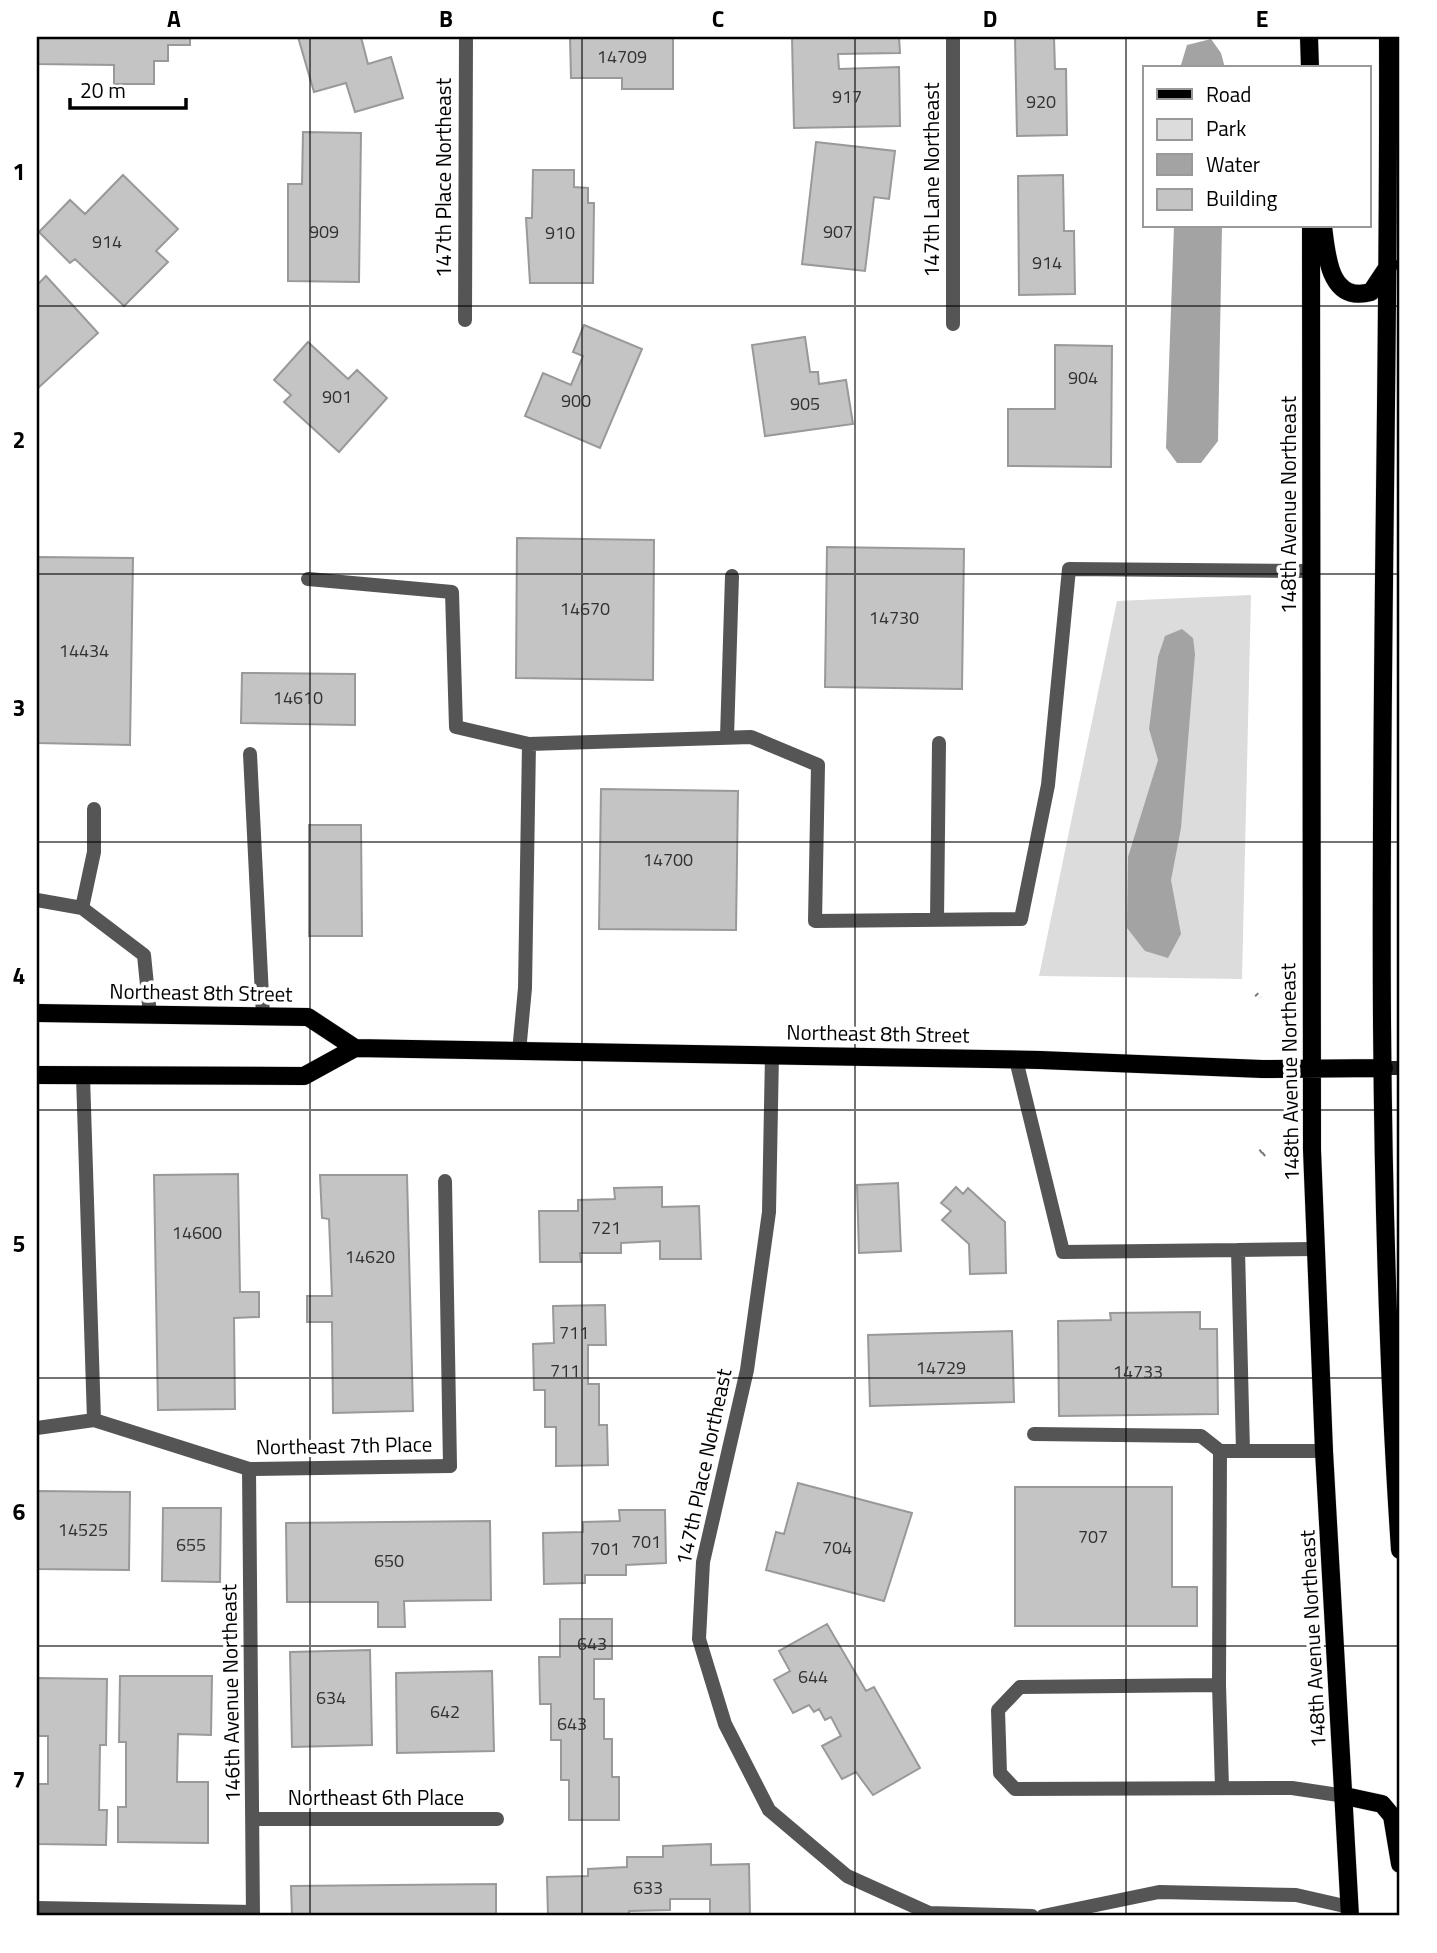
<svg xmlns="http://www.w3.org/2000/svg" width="1437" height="1953" font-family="'Titillium Web',sans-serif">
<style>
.green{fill:#dcdcdc}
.water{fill:#a3a3a3}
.building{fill:#c4c4c4;stroke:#999;stroke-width:2}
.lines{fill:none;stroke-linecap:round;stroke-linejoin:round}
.primary-casing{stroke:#dbdbdb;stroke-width:19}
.path{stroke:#777;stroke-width:4.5;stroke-dasharray:2 3.5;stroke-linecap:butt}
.service{stroke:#555;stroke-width:14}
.minor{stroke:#555;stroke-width:14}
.secondary{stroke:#222;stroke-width:14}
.primary{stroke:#000;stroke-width:18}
.grid{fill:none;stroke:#000;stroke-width:2;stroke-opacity:0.55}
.labels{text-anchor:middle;stroke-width:7;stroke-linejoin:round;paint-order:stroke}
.number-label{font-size:18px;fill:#313131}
.street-label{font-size:21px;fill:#000;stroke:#fff}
.neatline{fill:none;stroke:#000;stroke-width:2.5}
.grid-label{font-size:23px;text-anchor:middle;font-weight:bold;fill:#000}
</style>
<rect width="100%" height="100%" fill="#fff"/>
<path class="green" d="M1251,595L1242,979L1039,976L1117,601Z"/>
<path class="water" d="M1211,39L1221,53L1225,68H1180L1187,45Z
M1174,226H1222L1218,441L1201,463H1177L1166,448Z
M1182,629L1193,638L1195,654L1181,828L1171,880L1181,934L1168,958L1145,951L1127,928L1128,857L1158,760L1149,729L1158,657L1165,636Z"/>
<path class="building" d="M37,37H190V45H168V61H154V84H114V65L37,64Z
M298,37H361L368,64L391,57L403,98L355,112L346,83L314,92Z
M570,37H673V89H622V78H571Z
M792,37H899L900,53L838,54L839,69L899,67L900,126L794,128Z
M1015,37H1054L1055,69H1066L1067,135L1017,136Z
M303,132L361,133L359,282L288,281V184H302Z
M816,142L895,151L889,199L874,197L865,271L802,264Z
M533,170H574V187L588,188V203H594L593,283H530L526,218H532Z
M123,175L178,229L156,251L168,262L124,306L75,259L70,263L39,232L70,200L85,214Z
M1063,175L1064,231H1074L1075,294L1019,295L1018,176Z
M46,276L98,333L37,389V285Z
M584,325L642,349L600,448L525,416L543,373L571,385L583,356L573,352Z
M805,337L810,372H818L819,384L846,380L853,424L765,436L752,345Z
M308,342L348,379L357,370L387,398L339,452L284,402L291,395L274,380Z
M1055,345L1112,346L1111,467L1008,466V409H1055Z
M517,538L654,540L653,680L516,678Z
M827,547L964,549L962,689L825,687Z
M37,557L133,558L130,745L37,743Z
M242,673L355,674V725L241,723Z
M601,789L738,791L736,930L599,929Z
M309,825H361L362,936H309Z
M238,1174L240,1292H259V1317L234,1318L235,1409L158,1410L154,1175Z
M320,1175H407L413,1411L333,1413L332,1322H307V1296H332L329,1219L322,1218Z
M898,1183L901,1251L859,1253L857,1185Z
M662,1187V1207L699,1206L701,1259H660V1241L621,1243V1253H580L581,1262H540L539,1211H578V1200L615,1199L614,1188Z
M956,1187L963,1194L968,1188L1005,1222L1006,1273L970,1274L969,1244L942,1220L951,1211L941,1203Z
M605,1305L606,1345H588V1384H599V1425H607L608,1465L556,1466V1427H545V1390H534L533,1344L554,1343L553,1306Z
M1200,1312V1329H1217L1218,1414L1059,1416L1058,1321L1111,1320L1110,1313Z
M1012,1331L1014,1402L870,1406L868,1335Z
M798,1483L912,1513L884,1601L766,1570L776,1532L784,1534Z
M1015,1487H1172V1587H1197V1626H1015Z
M37,1491L130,1492L129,1570L37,1569Z
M163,1508H221L220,1582L162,1581Z
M619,1510H665L666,1563L626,1565V1575H585V1583L544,1584L543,1533L583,1532V1522L620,1521Z
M490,1521L491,1600L404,1601L405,1627H378V1602H287L286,1523Z
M560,1619H612V1659H594V1699H604V1739H612V1777H619V1820H569V1780H561V1740H551V1704H540L539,1657H560Z
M827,1624L866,1691L874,1687L920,1768L873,1795L856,1772L842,1779L822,1746L841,1736L831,1717L825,1720L819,1709L814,1712L809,1705L793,1713L774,1680L790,1671L779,1651Z
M370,1650L372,1745L292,1747L290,1652Z
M492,1671L494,1751L397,1753L396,1673Z
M120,1676H212L211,1735L178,1734L177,1782H208V1843L118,1842V1807H126V1742H119Z
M37,1678L107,1679L106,1745H100L99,1810H107L106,1845L37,1844V1784H48V1736H37Z
M711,1844V1865L749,1864L750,1916H710V1899H670V1910L629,1911V1916H548L547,1877L588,1876V1869L627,1867V1857H663V1846Z
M496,1884V1916H292L291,1886Z"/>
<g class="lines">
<g class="primary-casing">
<path id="primary" d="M1309,37L1310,68
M1388,37C1390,541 1366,1047 1400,1550
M1311,226L1312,1150L1324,1451L1350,1916
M1323,226C1327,257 1329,303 1371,292L1389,265
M37,1013L308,1017L355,1048
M37,1075L304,1076L355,1048L1040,1060L1262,1069L1384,1068
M1345,1796L1382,1804L1392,1816L1400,1864"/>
</g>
<path class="path" d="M1256,994L1260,998
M1260,1152L1264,1149
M1263,1155L1267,1152"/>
<path class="service" d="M308,579L452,592L456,727L529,744L751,737L818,765L815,921L1021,919L1048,785L1069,569L1313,571
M727,737L732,576
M250,754L263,1016
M37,900L82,908L144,955L150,1015
M82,908L94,852V809
M937,920L939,743
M519,1052L525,988L529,744
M1016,1060L1063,1252L1238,1250L1243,1451
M445,1181L450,1466
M1238,1250L1315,1249
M1034,1434L1201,1436L1220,1451
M1324,1451H1220L1219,1685L1020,1687L998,1710L1000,1773L1015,1789L1292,1788L1345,1796
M1219,1685L1222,1788"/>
<path class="minor" d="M953,37V324
M465,320L466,37
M772,1054L769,1212L747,1370L703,1562L699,1639L725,1724L769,1810L847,1876L929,1913L1032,1916
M83,1076L94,1420
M37,1428L94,1420L249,1469L450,1466
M249,1469L253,1916
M254,1819H497
M37,1908L253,1912
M1043,1916L1159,1892L1296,1895L1349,1907"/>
<path class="secondary" d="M1384,1068H1400"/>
<use href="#primary" class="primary"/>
</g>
<path class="grid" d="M310,37V1916M582,37V1916M855,37V1916M1126,37V1916M37,306H1400M37,574H1400M37,842H1400M37,1110H1400M37,1378H1400M37,1646H1400"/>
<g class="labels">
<g class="number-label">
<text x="622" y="63">14709</text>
<text x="847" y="103">917</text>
<text x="1041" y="108">920</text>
<text x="324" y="238">909</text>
<text x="838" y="238">907</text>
<text x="560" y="239">910</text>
<text x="107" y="248">914</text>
<text x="1047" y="269">914</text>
<text x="1083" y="384">904</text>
<text x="337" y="403">901</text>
<text x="576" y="407">900</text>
<text x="805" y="410">905</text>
<text x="585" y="615">14670</text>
<text x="894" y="624">14730</text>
<text x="84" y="657">14434</text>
<text x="298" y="704">14610</text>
<text x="668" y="866">14700</text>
<text x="606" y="1234">721</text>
<text x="197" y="1239">14600</text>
<text x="370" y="1263">14620</text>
<text x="574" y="1339">711</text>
<text x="941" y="1374">14729</text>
<text x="565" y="1377">711</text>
<text x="1138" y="1378">14733</text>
<text x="83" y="1536">14525</text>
<text x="1093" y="1543">707</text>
<text x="646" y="1548">701</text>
<text x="191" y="1551">655</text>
<text x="837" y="1554">704</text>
<text x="605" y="1555">701</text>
<text x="389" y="1567">650</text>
<text x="592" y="1650">643</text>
<text x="813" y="1683">644</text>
<text x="331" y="1704">634</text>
<text x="445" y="1718">642</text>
<text x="572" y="1730">643</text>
<text x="648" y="1894">633</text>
</g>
<g class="street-label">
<text transform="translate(444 178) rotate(-90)" y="7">147th Place Northeast</text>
<text transform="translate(932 180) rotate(-90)" y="7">147th Lane Northeast</text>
<text transform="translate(1289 505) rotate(-90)" y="7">148th Avenue Northeast</text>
<text transform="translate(201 993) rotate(1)" y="7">Northeast 8th Street</text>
<text transform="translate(878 1034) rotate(1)" y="7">Northeast 8th Street</text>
<text transform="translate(1290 1072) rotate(-91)" y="7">148th Avenue Northeast</text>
<text transform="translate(344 1446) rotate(-1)" y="7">Northeast 7th Place</text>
<text transform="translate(704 1467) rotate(-78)" y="7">147th Place Northeast</text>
<text transform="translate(1313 1639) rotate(-93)" y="7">148th Avenue Northeast</text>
<text transform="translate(231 1693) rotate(-91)" y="7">146th Avenue Northeast</text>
<text x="376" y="1805">Northeast 6th Place</text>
</g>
</g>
<rect width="1437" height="1953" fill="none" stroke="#ffffff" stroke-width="77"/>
<rect x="1143" y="66" width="228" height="161" fill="#ffffff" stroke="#999999" stroke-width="2"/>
<rect x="1157" y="89" width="35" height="10" fill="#000000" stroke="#999999" stroke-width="2"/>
<text x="1206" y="102" font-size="21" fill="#000000">Road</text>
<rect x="1157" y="119" width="35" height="21" fill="#dcdcdc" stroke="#999999" stroke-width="2"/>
<text x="1206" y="136" font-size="21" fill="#000000">Park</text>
<rect x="1157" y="154" width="35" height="21" fill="#a3a3a3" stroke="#999999" stroke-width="2"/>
<text x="1206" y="172" font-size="21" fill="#000000">Water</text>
<rect x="1157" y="189" width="35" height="21" fill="#c4c4c4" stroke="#999999" stroke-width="2"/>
<text x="1206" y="206" font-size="21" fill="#000000">Building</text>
<path d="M70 98v10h116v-10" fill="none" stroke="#000000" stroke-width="3.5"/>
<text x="80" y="98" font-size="21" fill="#000000" stroke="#ffffff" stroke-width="5" paint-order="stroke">20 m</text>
<rect x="38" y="38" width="1360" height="1876" class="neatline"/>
<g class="grid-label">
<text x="174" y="27">A</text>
<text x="446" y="27">B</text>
<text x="718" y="27">C</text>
<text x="990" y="27">D</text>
<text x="1262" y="27">E</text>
<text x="19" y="180">1</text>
<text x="19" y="448">2</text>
<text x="19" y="716">3</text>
<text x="19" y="984">4</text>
<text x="19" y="1252">5</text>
<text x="19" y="1520">6</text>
<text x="19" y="1788">7</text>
</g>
</svg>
